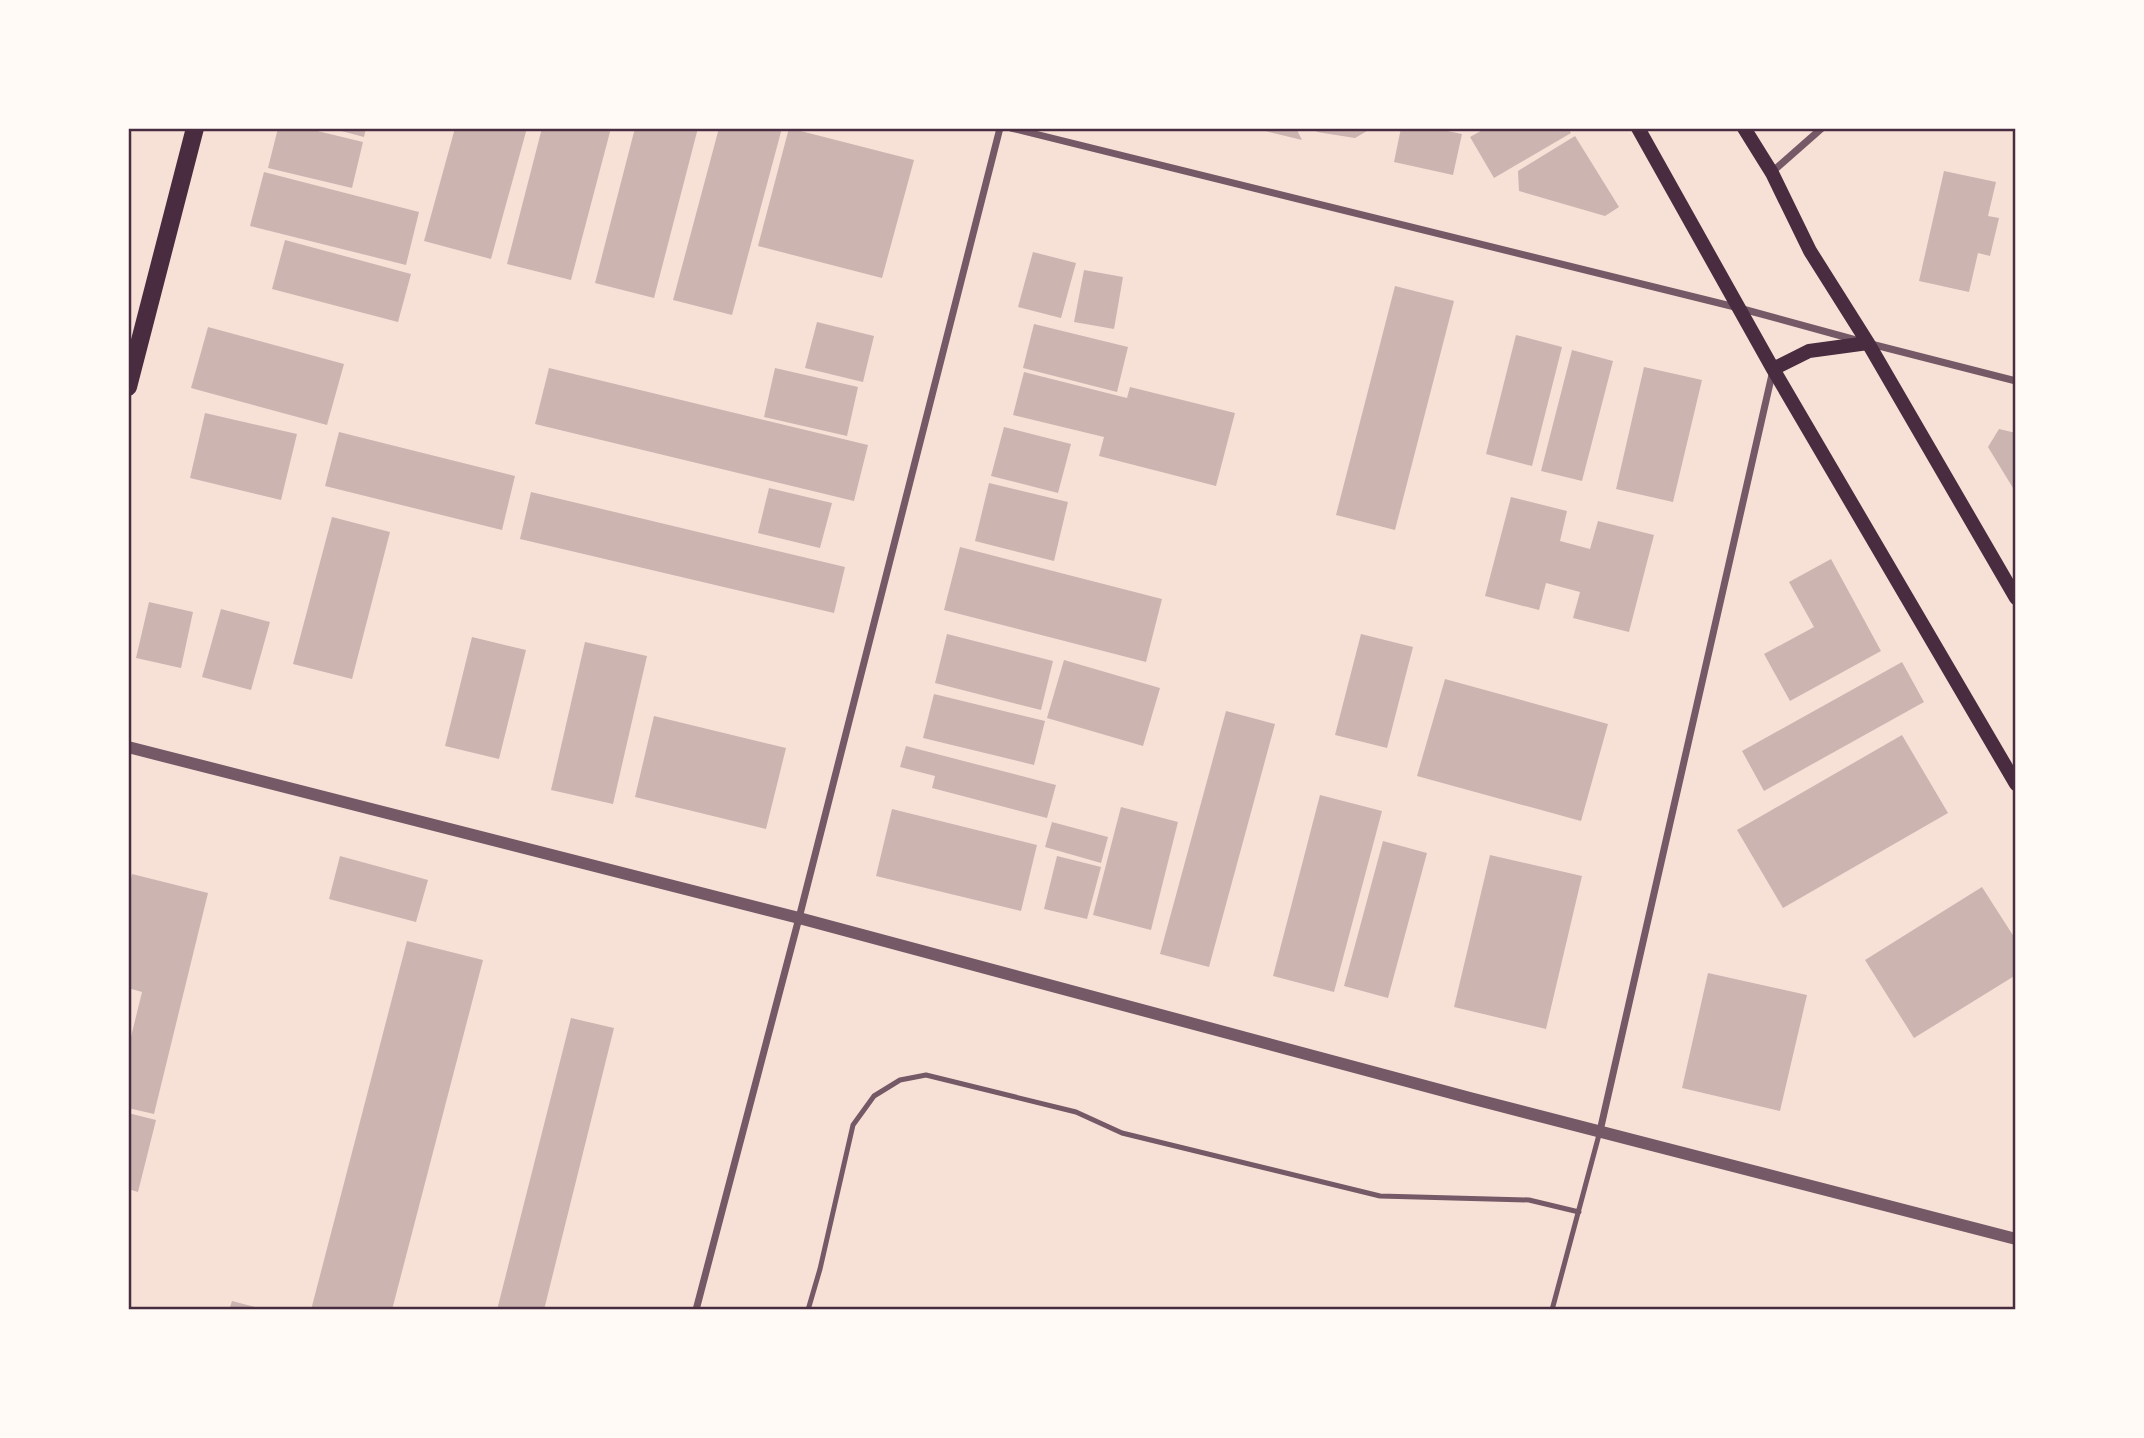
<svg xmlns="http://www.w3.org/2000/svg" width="2144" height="1438" font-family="Bitter,serif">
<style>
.building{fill:#ccb4b1}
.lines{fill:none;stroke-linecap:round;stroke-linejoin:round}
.service{stroke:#755966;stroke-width:5}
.minor{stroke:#755966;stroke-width:7}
.tertiary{stroke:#755966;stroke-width:12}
.secondary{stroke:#4a2c40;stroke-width:14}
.primary{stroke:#4a2c40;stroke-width:18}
.neatline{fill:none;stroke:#4a2c40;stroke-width:2.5}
</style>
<rect width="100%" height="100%" fill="#f7e1d7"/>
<path class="building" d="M278,128H305L363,142L352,188L268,168Z
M330,128H366L364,137Z
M455,128H527L491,259L424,241Z
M542,128H611L571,280L507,264Z
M635,128H698L654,298L595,283Z
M719,128H782L732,315L673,300Z
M789,128L914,160L882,278L758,246Z
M1257,128H1296L1302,140L1257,129Z
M1314,128H1372L1355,138L1317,132Z
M1401,128H1433L1462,134L1453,175L1394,162Z
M1486,128H1568L1571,133L1494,178L1470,137Z
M1575,136L1619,207L1605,216L1519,191L1518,171Z
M1944,171L1996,182L1988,216L1999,218L1990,256L1978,253L1969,292L1919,281Z
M264,172L419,212L406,265L250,226Z
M285,240L411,274L398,322L272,289Z
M1033,252L1076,263L1061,318L1018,307Z
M1084,270L1123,277L1114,329L1074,322Z
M1395,286L1454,301L1395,530L1336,515Z
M817,322L874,336L863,382L805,368Z
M1034,324L1128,347L1117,392L1023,368Z
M208,327L344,364L327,425L191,388Z
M1516,335L1562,347L1532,466L1486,454Z
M1572,350L1613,361L1582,481L1541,471Z
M1644,367L1702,380L1673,502L1616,489Z
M549,368L868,445L854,501L535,424Z
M775,368L858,387L847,436L764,417Z
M1024,372L1127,398L1130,387L1235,413L1216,486L1099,456L1104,437L1013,415Z
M205,413L297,434L281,500L190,478Z
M1004,427L1071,444L1058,493L991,476Z
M1999,429L2016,433V493L1988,447Z
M339,432L515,476L502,530L325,486Z
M989,483L1068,502L1054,561L975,541Z
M769,488L832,503L820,548L758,533Z
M531,492L845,567L834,613L520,539Z
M1511,497L1567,511L1560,541L1590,549L1598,521L1654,535L1629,632L1573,618L1580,592L1546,583L1539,610L1485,596Z
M332,517L390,532L352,679L293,664Z
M960,547L1162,599L1146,662L944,610Z
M1831,559L1881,651L1790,701L1764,654L1814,627L1789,582Z
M149,602L193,612L181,668L136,658Z
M221,609L270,622L251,690L202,677Z
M947,634L1053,661L1041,710L935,683Z
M1361,634L1413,647L1387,748L1335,735Z
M472,637L526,650L499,759L445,746Z
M585,642L647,656L613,804L551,790Z
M1064,660L1160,688L1143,746L1047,718Z
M1902,662L1924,702L1764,791L1742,751Z
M1445,679L1608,724L1581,821L1417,776Z
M934,694L1045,721L1034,765L923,738Z
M1226,711L1275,724L1209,967L1160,954Z
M654,716L786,748L766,829L635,797Z
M1902,735L1948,813L1783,908L1737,830Z
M906,746L1056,785L1047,818L932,788L935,776L900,767Z
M1320,795L1382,811L1334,992L1273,976Z
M1121,807L1178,822L1151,930L1093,915Z
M892,809L1037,845L1021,911L876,876Z
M1052,822L1108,837L1101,863L1045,847Z
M1383,841L1427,853L1388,998L1344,986Z
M1490,855L1582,876L1546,1029L1454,1007Z
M340,856L428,880L416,922L329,899Z
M1057,856L1101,867L1087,919L1044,909Z
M132,874L208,893L154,1114L128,1108V1049L142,992L128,988V891Z
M1982,887L2016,940V975L1914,1038L1865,960Z
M407,941L483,960L392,1310H311Z
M1708,973L1807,995L1780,1111L1682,1088Z
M571,1018L614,1028L544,1310H497Z
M128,1113L156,1120L138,1192L128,1189Z
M232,1301L263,1309V1310H229Z"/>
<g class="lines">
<path class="service" d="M808,1310L820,1269L853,1125L874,1096L900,1080L926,1075L1076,1112L1122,1133L1380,1196L1529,1200L1579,1212
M1552,1310L1600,1131"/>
<path class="minor" d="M1011,128L1739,308L1856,340
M1772,172L1822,128
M1871,344L2016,381
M1600,1131L1773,370
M696,1310L799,918L1000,128"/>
<path class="tertiary" d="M128,747L799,918L1470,1098L2016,1239"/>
<path class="secondary" d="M1638,128L1773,369L2016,784
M1744,128L1772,173L1810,251L1868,343L2016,598
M1773,369L1809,351L1868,343"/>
<path class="primary" d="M128,387L195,128"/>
</g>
<rect width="2144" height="1438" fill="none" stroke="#fffaf5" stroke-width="259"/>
<rect x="130" y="130" width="1884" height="1178" class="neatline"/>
</svg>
